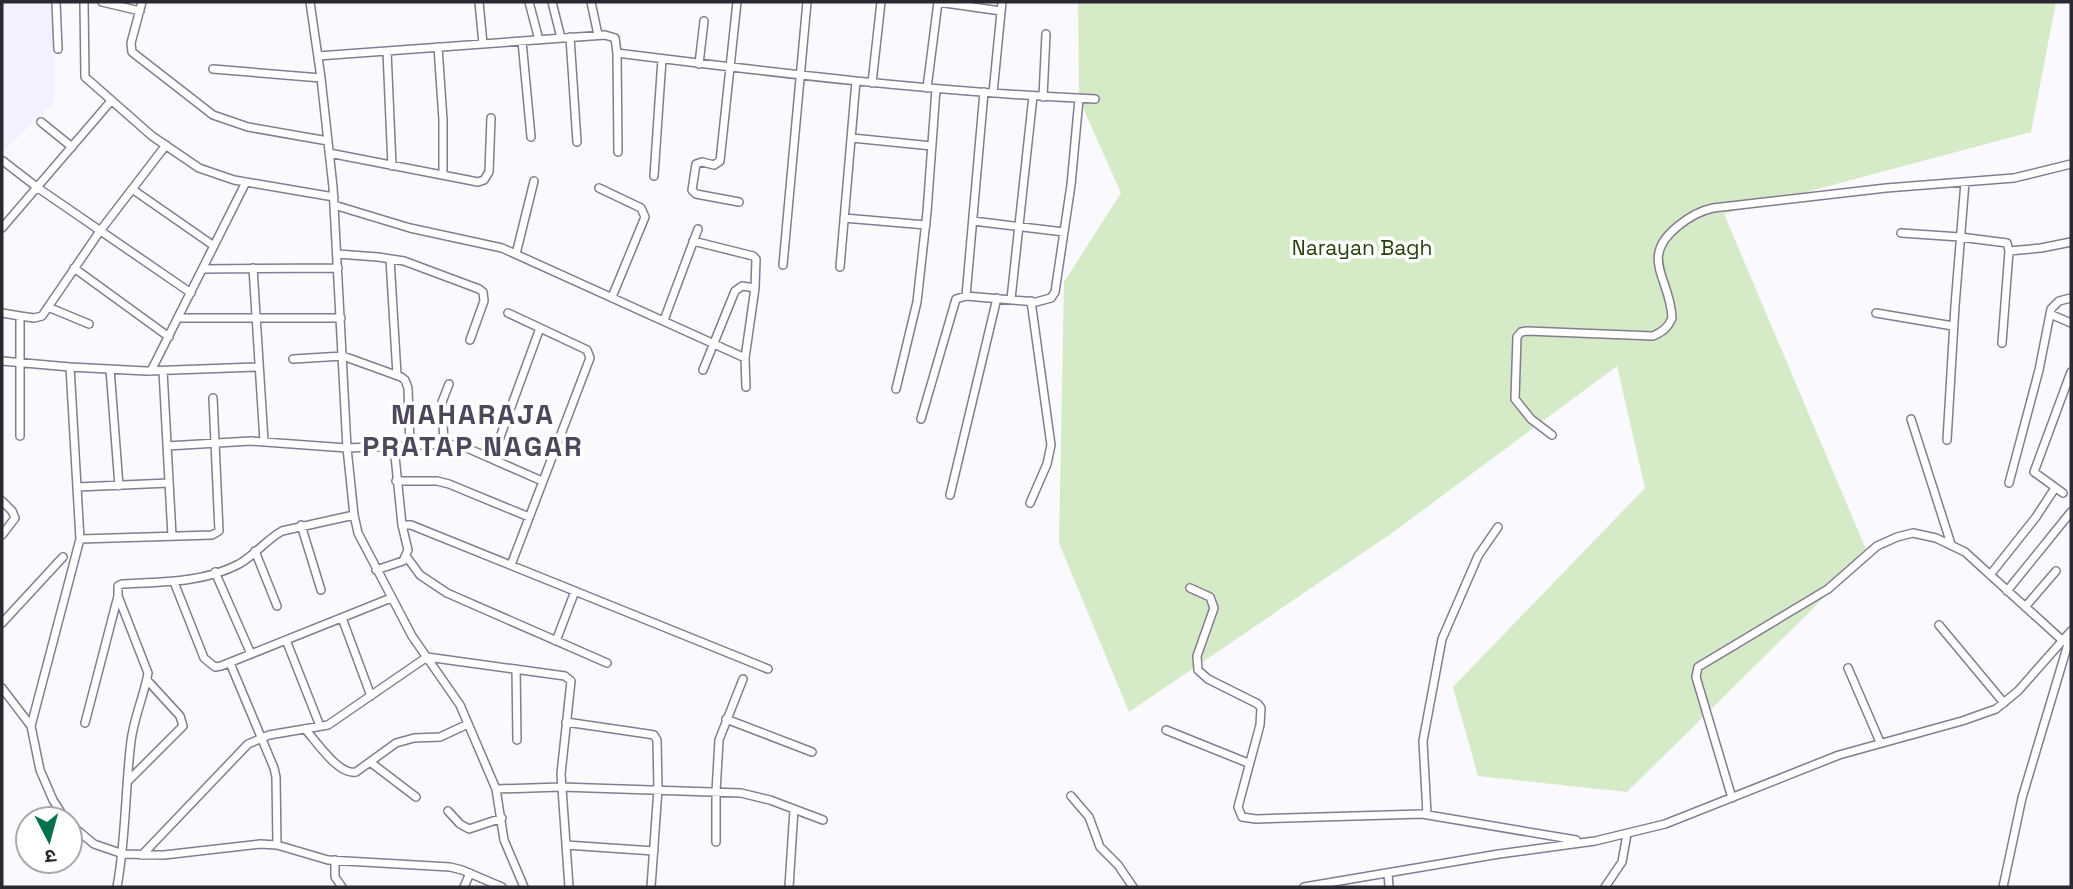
<svg xmlns="http://www.w3.org/2000/svg" width="2073" height="889" font-family="'Space Grotesk','Noto Sans Devanagari',sans-serif">
<style>
.built{fill:#f4f0fd}
.green{fill:#d5eac7}
.lines{fill:none;stroke-linecap:round;stroke-linejoin:round}
.minor-casing{stroke:#837c92;stroke-width:10}
.minor{stroke:#fff;stroke-width:7}
.labels{text-anchor:middle;stroke-width:7;stroke-linejoin:round;paint-order:stroke}
.park-label{font-size:21px;fill:#27410c;stroke:#fff}
.district-label{font-size:28px;font-weight:bold;letter-spacing:2px;fill:#4e475c;stroke:#fff}
</style>
<rect width="100%" height="100%" fill="#faf9fe"/>
<path class="built" d="M2,2H55L54,102L2,153Z"/>
<path class="green" d="M1078,2H2056L2031,132L1724,214L1868,554L1627,792L1478,776L1453,687L1645,488L1617,366L1392,533L1129,712L1059,543L1064,282L1121,193L1079,99Z"/>
<g class="lines">
<g class="minor-casing">
<path id="minor" d="M56,2L58,49
M84,2L85,77L152,136L199,168L234,180L334,197
M102,2L140,11
M142,2L131,43L132,52L213,115L248,127L328,141
M310,2L321,78L333,187L347,448L354,515L358,533L412,636L460,705L496,789L504,840L524,887
M479,2L483,44
M529,2L539,40
M552,2L561,38
M591,2L598,35
M737,2L720,161L714,165L702,162L696,164L692,190L696,194L739,202
M938,2L1001,11
M570,37L577,142
M522,41L531,137
M438,47L443,120V175
M387,51L392,166
M617,53L618,152
M318,56L605,35L615,38L617,53C776,73 935,92 1095,99
M699,64L704,21
M213,69L321,78
M872,83L881,2
M927,88L938,2
M993,93L1002,2
M1043,97L1046,34
M41,122L72,147
M852,138L932,146
M329,153L478,182L484,180L489,172L491,118
M3,161L38,188L191,293
M654,176L662,59
M599,188L641,208L645,217L612,297
M132,189L214,246
M334,205L410,228L502,248L745,358
M844,218L926,225
M973,221L1064,232
M2,228L111,101
M1901,233L1960,237L2007,243L2009,251L2002,343
M693,241L753,256L756,259L755,288L745,358L746,387
M2009,251L2041,248L2071,242
M337,254L378,257L404,261L479,289L483,292L484,301L470,340
M516,254L534,181
M390,259L397,375
M783,265L807,2
M840,267L856,81
M74,268L169,337
M253,268L264,441
M203,269L338,268
M966,296L984,92
M1011,299L1033,96
M48,307L89,324
M2,313L20,316V436
M508,313L587,350L590,358L511,565
M1876,313L1953,326
M2050,314L2071,323
M20,316L34,318L42,316L100,231L166,145
M178,318H341
M664,320L698,229
M293,359L343,356L401,377L405,380L408,388L410,445
M2,361L70,367
M110,369L119,486
M703,370L735,291L742,286L755,288
M151,371L246,182
M163,371L172,536
M896,389L917,302L927,212L936,89
M921,419L956,299L966,296L1036,302L1051,298L1055,292L1071,185L1079,99
M1911,419L1951,544
M1552,435L1531,419L1515,399L1517,337L1521,332L1527,331L1653,336C1662,332 1668,328 1672,318C1671,279 1638,258 1678,226C1689,217 1699,211 1713,208L1886,188L2014,178L2071,164
M1947,440L1955,306L1965,182
M444,444L442,402L449,384
M167,446L251,441L347,448L448,444L467,448L542,481
M394,446L402,525
M492,459L540,328
M396,481H437L449,484L529,517
M2009,483L2039,370L2051,309L2059,301L2071,298
M77,487L169,483
M2063,493L2034,472L2071,372
M950,495L997,298
M2,501L12,511L15,518L2,535
M1030,503L1047,464L1051,445L1031,301
M301,525L321,590
M80,539L70,367L146,371L259,367
M255,551L277,606
M406,556L420,575L447,593L607,663
M376,570L403,561L408,550L402,525H411L768,669
M215,572L251,654
M1990,575L2036,517L2055,488
M174,582L204,658L215,667L221,666L391,598
M1190,588L1210,597L1214,608L1197,656L1198,670L1208,679L1258,704L1261,708L1260,725L1238,807L1242,817L1256,819L1422,814L1576,840
M2007,591L2071,512
M2025,607L2056,571
M342,618L371,696
M2,623L63,557
M1939,625L2004,703
M286,640L320,726
M556,641L575,591
M230,663L274,768L276,777L277,845
M1848,668L1880,742
M516,669L517,740
M2,688L31,726L40,770L53,800L65,819
M726,719L812,752
M566,722L648,734L654,735L657,740L658,789L651,887
M85,723L118,596
M31,726L80,539L212,535L219,531L213,398
M305,729C316,741 339,776 356,772L396,743L414,738L440,737L468,724
M1166,730L1248,763
M370,762L416,797
M128,781L183,726L180,716L147,680
M496,789L561,787L741,793L770,800L823,820
M1071,796L1089,817L1100,847L1118,865L1133,887
M1732,798L1696,677L1698,667L1828,589L1877,546L1897,537L1913,533L1936,538L1965,552L2063,641
M448,811L460,824L469,829L502,818
M1427,814L1423,741L1442,639L1478,556L1498,527
M70,824L94,844L123,854L164,855L260,844L277,845L328,860L450,867L462,870L502,887
M716,842V792L719,740L743,679
M566,845L654,851
M142,855L248,744L269,735L328,725L427,657L565,676L571,681L561,774L569,887
M335,860V877L342,887
M1388,873L1389,887
M117,887C126,839 125,790 131,741C134,717 144,696 148,673L118,596V586L122,584C161,582 203,583 239,564C255,555 266,540 282,531L354,515
M464,887L470,873
M789,887L794,809
M1304,887L1499,854L1595,841L1665,824L1839,755L1962,721L1996,709L2018,691L2071,631
M1605,887L1622,862L1627,834
M2003,887L2022,798L2071,634"/>
</g>
<use href="#minor" class="minor"/>
</g>
<g class="labels">
<g class="park-label">
<text x="1362" y="255">Narayan Bagh</text>
</g>
<g class="district-label">
<text x="473" y="424">MAHARAJA<tspan x="473" dy="32">PRATAP NAGAR</tspan></text>
</g>
</g>
<rect width="2073" height="889" fill="none" stroke="#2b2831" stroke-width="7"/>
<g transform="translate(49 840) rotate(174)"><circle r="33" fill="#ffffff" stroke="#aaa9ad" stroke-width="2"/>
<path d="M0-5L12 26L0 18L-12 26Z" fill="#04734c"/>
<text y="-10" font-size="19" font-weight="bold" text-anchor="middle" fill="#2b2831">उ</text>
</g>
</svg>
